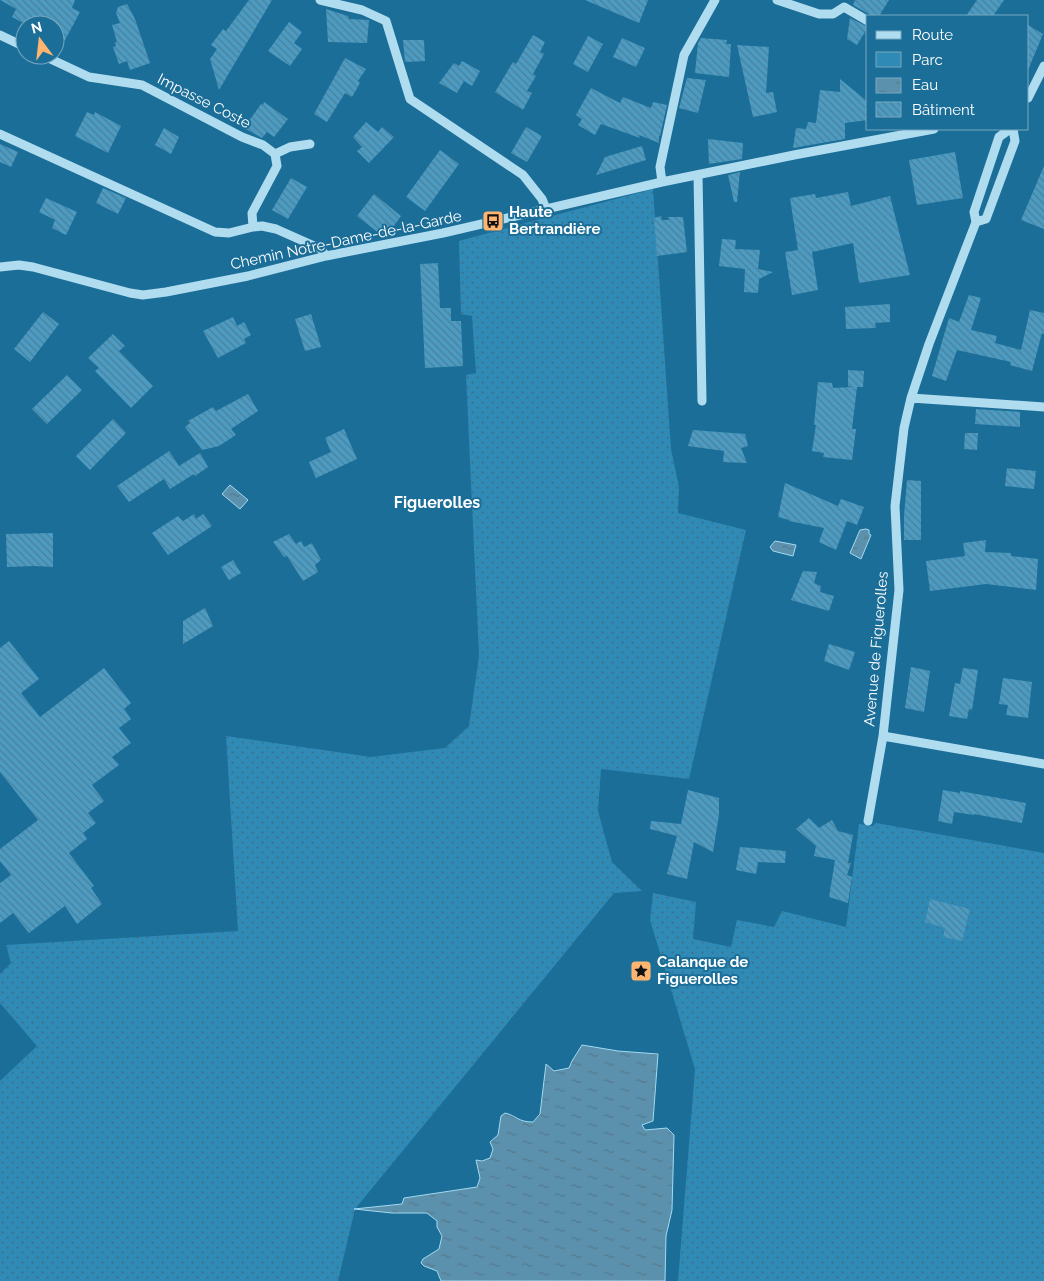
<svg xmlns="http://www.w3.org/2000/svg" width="1044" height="1281" font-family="Raleway,sans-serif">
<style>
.green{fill:url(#green-dots)}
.water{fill:url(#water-ripples);stroke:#a3daf2}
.building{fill:url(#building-back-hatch)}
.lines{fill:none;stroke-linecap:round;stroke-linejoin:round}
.minor{stroke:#b0dcf0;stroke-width:9}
.labels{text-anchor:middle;stroke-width:4;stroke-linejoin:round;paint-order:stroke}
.street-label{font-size:15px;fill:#fff;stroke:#1b6e98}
.poi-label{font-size:15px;font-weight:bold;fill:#fff;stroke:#1b6e98;text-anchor:start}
.neighbourhood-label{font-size:16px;font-weight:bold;fill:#fff;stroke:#1b6e98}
</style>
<defs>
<pattern id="green-dots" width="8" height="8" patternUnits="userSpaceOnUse" patternTransform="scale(1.25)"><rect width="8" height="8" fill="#2f8ab6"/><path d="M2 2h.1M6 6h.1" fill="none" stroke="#3b718c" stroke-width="1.8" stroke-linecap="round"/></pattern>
<pattern id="water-ripples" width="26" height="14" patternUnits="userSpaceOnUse" patternTransform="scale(1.25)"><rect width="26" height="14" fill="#5b91ad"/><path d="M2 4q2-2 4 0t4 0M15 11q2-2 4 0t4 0" fill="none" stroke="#56798b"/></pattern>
<pattern id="building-back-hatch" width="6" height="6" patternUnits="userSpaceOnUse" patternTransform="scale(1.25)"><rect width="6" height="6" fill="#4c9bc2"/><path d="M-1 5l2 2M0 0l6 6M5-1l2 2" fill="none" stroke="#4c7f99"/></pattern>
</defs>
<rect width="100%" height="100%" fill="#1b6e98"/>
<path class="green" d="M653,189L671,449L679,487L678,513L746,530L689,779L601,769L598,811L612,862L642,891L614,893L355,1209L338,1281H0V1081L37,1046L0,1003V974L11,963L6,945L238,931L226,736L371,757L445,748L469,726L479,656L466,375L476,373L472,316L461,314L459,241Z
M876,823L1044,853V1281H678L695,1069L650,920L653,893L696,902L693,939L731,947L737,920L774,927L782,911L846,927L859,824L873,826Z"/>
<path class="water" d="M230,485L248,500L240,509L222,494Z
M866,529L869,530V534L871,535L861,559L850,553L860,530Z
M775,541L796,545L793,556L773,551L770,547Z
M582,1045L618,1051L658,1054L653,1121L642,1125L645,1130L667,1128L674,1135L672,1210L666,1236L665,1281H441L437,1271L424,1266L421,1263L423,1259L439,1249L442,1236L437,1227V1221L427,1213H392L354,1209L402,1204L404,1198L477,1187L480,1178L476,1160L482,1161L490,1158L493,1149L490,1142L498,1135L501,1116L505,1113C517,1116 518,1122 533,1122L540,1114L546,1064L554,1071L569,1068L572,1061Z"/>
<path class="building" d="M0,0H75L72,8L80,12L65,40L55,35V25H27L12,17L16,9Z
M249,0H272L219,90L210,59L217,49L211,45L223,29L226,31Z
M585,0H648L639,23Z
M855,0H889L879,16H872L853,5Z
M977,0H1004L993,16H966Z
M127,4L135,19L150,63L130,70L127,61L119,64L113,47L116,46L115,42H117L112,25L120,23L116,13L118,7Z
M326,9L348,16L349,19L369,20L367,43L328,42Z
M850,18L868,27L857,45L847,39Z
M289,22L302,32L294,43L302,49L290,66L268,51Z
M1028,25L1043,34L1028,70Z
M533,35L545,42L540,52L544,54L533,74L536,76L527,91L532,93L523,110L495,92L513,62L516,64Z
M588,36L603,44L588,72L573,64Z
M622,38L645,48L636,67L613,57Z
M701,38L727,40L726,44H731L729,77L695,73L698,43Z
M403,40H424L425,61L405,62Z
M737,45L769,47L766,93L773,92L777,112L753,117Z
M345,58L366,69L358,81L360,83L352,97L345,93L327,122L314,114Z
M462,61L480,71L472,86L464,81L457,93L439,83L454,63L459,66Z
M687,78L706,80L698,113L679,108Z
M840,79L868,102V120L845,123V139L793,148L796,128L806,129L808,122L816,123L820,90L840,92Z
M591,88L620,103L623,97L651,108L653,102L667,105L660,136H659V143L639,135L640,138L601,124L595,135L578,125L582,119L576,115Z
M264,102L288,119L274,137L267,132L262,138L244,128L261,104L263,105Z
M87,112L94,115L95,112L121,126L108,153L75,136Z
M366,122L378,132L382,127L394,137L369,163L357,151L362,147L353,137Z
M526,127L542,136L527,162L511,153Z
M164,128L179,137L171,154L155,145Z
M708,139L743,143L742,159L709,164Z
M0,144L18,152L11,167L0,162Z
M642,146L646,160L596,175L605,157Z
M440,150L459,164L425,211L406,197Z
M955,152L963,198L917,205L909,160Z
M1044,166V229L1021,220Z
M740,172L737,202H734L728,175Z
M291,178L307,187L288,219L272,210Z
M103,188L126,198L118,214L96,203Z
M848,192L851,206L890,196L910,275L859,283L853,243L812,252L818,290L792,295L785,252L798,250L790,198L815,194L816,198Z
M374,194L401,216L385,238L357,216Z
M46,198L77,212L66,235L52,228L55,220L39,212Z
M661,216L662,220H669L668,217H683L687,252L657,256L654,218Z
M722,239L736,240L735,249L760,250L758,269L773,272L759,279L758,293L744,292L745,269L719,266Z
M438,263L440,308H451V321H461L463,366L425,368L420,264Z
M969,295L981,298L971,330L997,336L995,343L1021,350L1030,310L1044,313V334L1042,333L1032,371L1010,365L1011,362L957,350L946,381L932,376L949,318L959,322Z
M890,304V322L875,323L876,328L846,329L845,307Z
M43,312L59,324L30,362L14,349Z
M311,314L321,347L305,351L295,319Z
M233,317L237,326L244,322L251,335L244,339L246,343L218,358L203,331Z
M113,334L125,346L119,351L153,386L131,408L95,371L99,368L88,358Z
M848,370L864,371L863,387H857L852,429H856L852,460L823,457L824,453L812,451L816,425H814L818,382L832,383L833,388L852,387L848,386Z
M67,375L82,390L47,424L32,409Z
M248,394L258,411L231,429L236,435L219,446L202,450L185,427L190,423L188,421L213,407L216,411Z
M976,409L1020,412V427L975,424Z
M113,419L126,433L90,470L76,456Z
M344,429L357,459L316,478L309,462L331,452L325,438Z
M693,430L745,434L748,446L741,448L747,463L723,462L724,451L688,446Z
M965,433H978L977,450L964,449Z
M169,451L179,466L200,453L208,467L195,476L194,474L170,489L164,479L129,502L117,486Z
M1007,468L1036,471L1034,489L1005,486Z
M907,480L921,481V540H904V516Z
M785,483L838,506L841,499L864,507L857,525L847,521L836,550L819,542L824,528L789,521V520L778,517Z
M194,514L196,519L203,514L212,526L168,555L152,533L178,516L183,521Z
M53,533V567L35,566L7,567L6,534Z
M289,534L296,544L301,541L304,547L312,543L321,560L315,565L318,572L303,581L287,556L284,557L273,542Z
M986,540L985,552L1011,553V556L1038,559L1036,590L986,584L930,591L926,561L965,556L963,543Z
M233,560L241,573L229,580L221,567Z
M803,571L817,572L814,583L821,586L820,592L834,596L829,611L791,600Z
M205,608L213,626L183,644V621Z
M9,641L39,679L21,693L40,717L104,668L131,703L124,709L131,719L119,728L131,743L112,757L119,765L92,785L104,801L88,813L96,823L83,833L87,839L69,853L94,886L91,888L102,904L77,924L65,906L29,933L13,913L0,923V883L11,875L0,861V849L38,820L0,772V648Z
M829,644L855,652L849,670L824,661Z
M911,667L930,671L924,712L905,708Z
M963,668L978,670L972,710L969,709L967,719L949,716L955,683L960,684Z
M1003,678L1032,682L1028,718L1006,715L1008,705L999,704Z
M688,790L719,798V815L713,852L694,842L687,879L667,874L677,836L650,829L651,821L681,824Z
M943,790L960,793V791L1026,803L1022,823L974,814V815L954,812L952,824L938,821Z
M809,818L819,828L832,820L838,831L853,835L848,863H851L847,875L852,877L848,903L829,897L835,860L814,856L816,846L796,829Z
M740,847L786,851L785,863L758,862L756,874L736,870Z
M930,899L970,909L962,941L943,937L945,928L925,922Z"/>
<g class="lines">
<path class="minor" d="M320,0L362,10L386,21L410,99L523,175L542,199L546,209
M777,0L819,14H833L844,7L868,21
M0,35L25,47
M42,55L89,77L142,85L242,137L263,145L275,154L277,166L252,213L253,227
M1028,98L1044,66
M0,134L215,232L229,233L253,227L262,226L276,229L321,249L326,256
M275,154L290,147L310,144
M698,175L702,401
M662,182L660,167L684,55L715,0
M976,222L986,219L1015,141L1013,129
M0,267L19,265L33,267L130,293L143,295L166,292L248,276L326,256L443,233L662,182L794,155L934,129
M911,398L1044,407
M883,736L1044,764
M868,821L883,736L899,590L895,506L904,428L911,398L929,344L976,222L974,212L999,137L1010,129"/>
</g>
<defs>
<g id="bus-square" transform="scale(1.125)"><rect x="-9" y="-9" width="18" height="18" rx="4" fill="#ffb56f" stroke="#1b6e98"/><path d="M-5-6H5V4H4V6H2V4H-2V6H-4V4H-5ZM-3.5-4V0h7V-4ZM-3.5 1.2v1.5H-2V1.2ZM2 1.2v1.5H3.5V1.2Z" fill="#111"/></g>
<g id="sight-square" transform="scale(1.125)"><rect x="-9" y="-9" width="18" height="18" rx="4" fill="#ffb56f" stroke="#1b6e98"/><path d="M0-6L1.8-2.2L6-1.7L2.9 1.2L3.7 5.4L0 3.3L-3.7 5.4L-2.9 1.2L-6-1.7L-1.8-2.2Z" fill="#111"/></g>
</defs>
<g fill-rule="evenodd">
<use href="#bus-square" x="493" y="221"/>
<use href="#sight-square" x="641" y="971"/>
</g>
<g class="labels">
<g class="street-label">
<text transform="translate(204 101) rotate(27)" y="5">Impasse Coste</text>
<text transform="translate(346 240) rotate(-12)" y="5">Chemin Notre-Dame-de-la-Garde</text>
<text transform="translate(876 649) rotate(-85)" y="5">Avenue de Figuerolles</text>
</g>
<g class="poi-label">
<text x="509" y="217">Haute<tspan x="509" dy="17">Bertrandière</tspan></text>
<text x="657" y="967">Calanque de<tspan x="657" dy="17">Figuerolles</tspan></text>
</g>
<g class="neighbourhood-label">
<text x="437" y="508">Figuerolles</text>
</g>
</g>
<rect x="866" y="15" width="162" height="115" fill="#1b6e98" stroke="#76a8c1"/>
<rect x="876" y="31" width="25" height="8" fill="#b0dcf0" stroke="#76a8c1"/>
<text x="912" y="40" font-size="15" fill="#ffffff">Route</text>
<rect x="876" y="52" width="25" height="15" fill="#2f8ab6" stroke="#76a8c1"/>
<text x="912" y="65" font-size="15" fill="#ffffff">Parc</text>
<rect x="876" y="78" width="25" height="15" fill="url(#water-ripples)" stroke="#76a8c1"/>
<text x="912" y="90" font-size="15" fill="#ffffff">Eau</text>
<rect x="876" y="102" width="25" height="15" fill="url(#building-back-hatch)" stroke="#76a8c1"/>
<text x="912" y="115" font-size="15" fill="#ffffff">Bâtiment</text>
<g transform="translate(40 40) rotate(345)"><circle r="24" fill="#1b6e98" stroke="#76a8c1"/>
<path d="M0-4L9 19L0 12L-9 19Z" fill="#ffb56f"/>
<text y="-8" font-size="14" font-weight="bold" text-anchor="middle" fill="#ffffff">N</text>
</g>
</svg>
